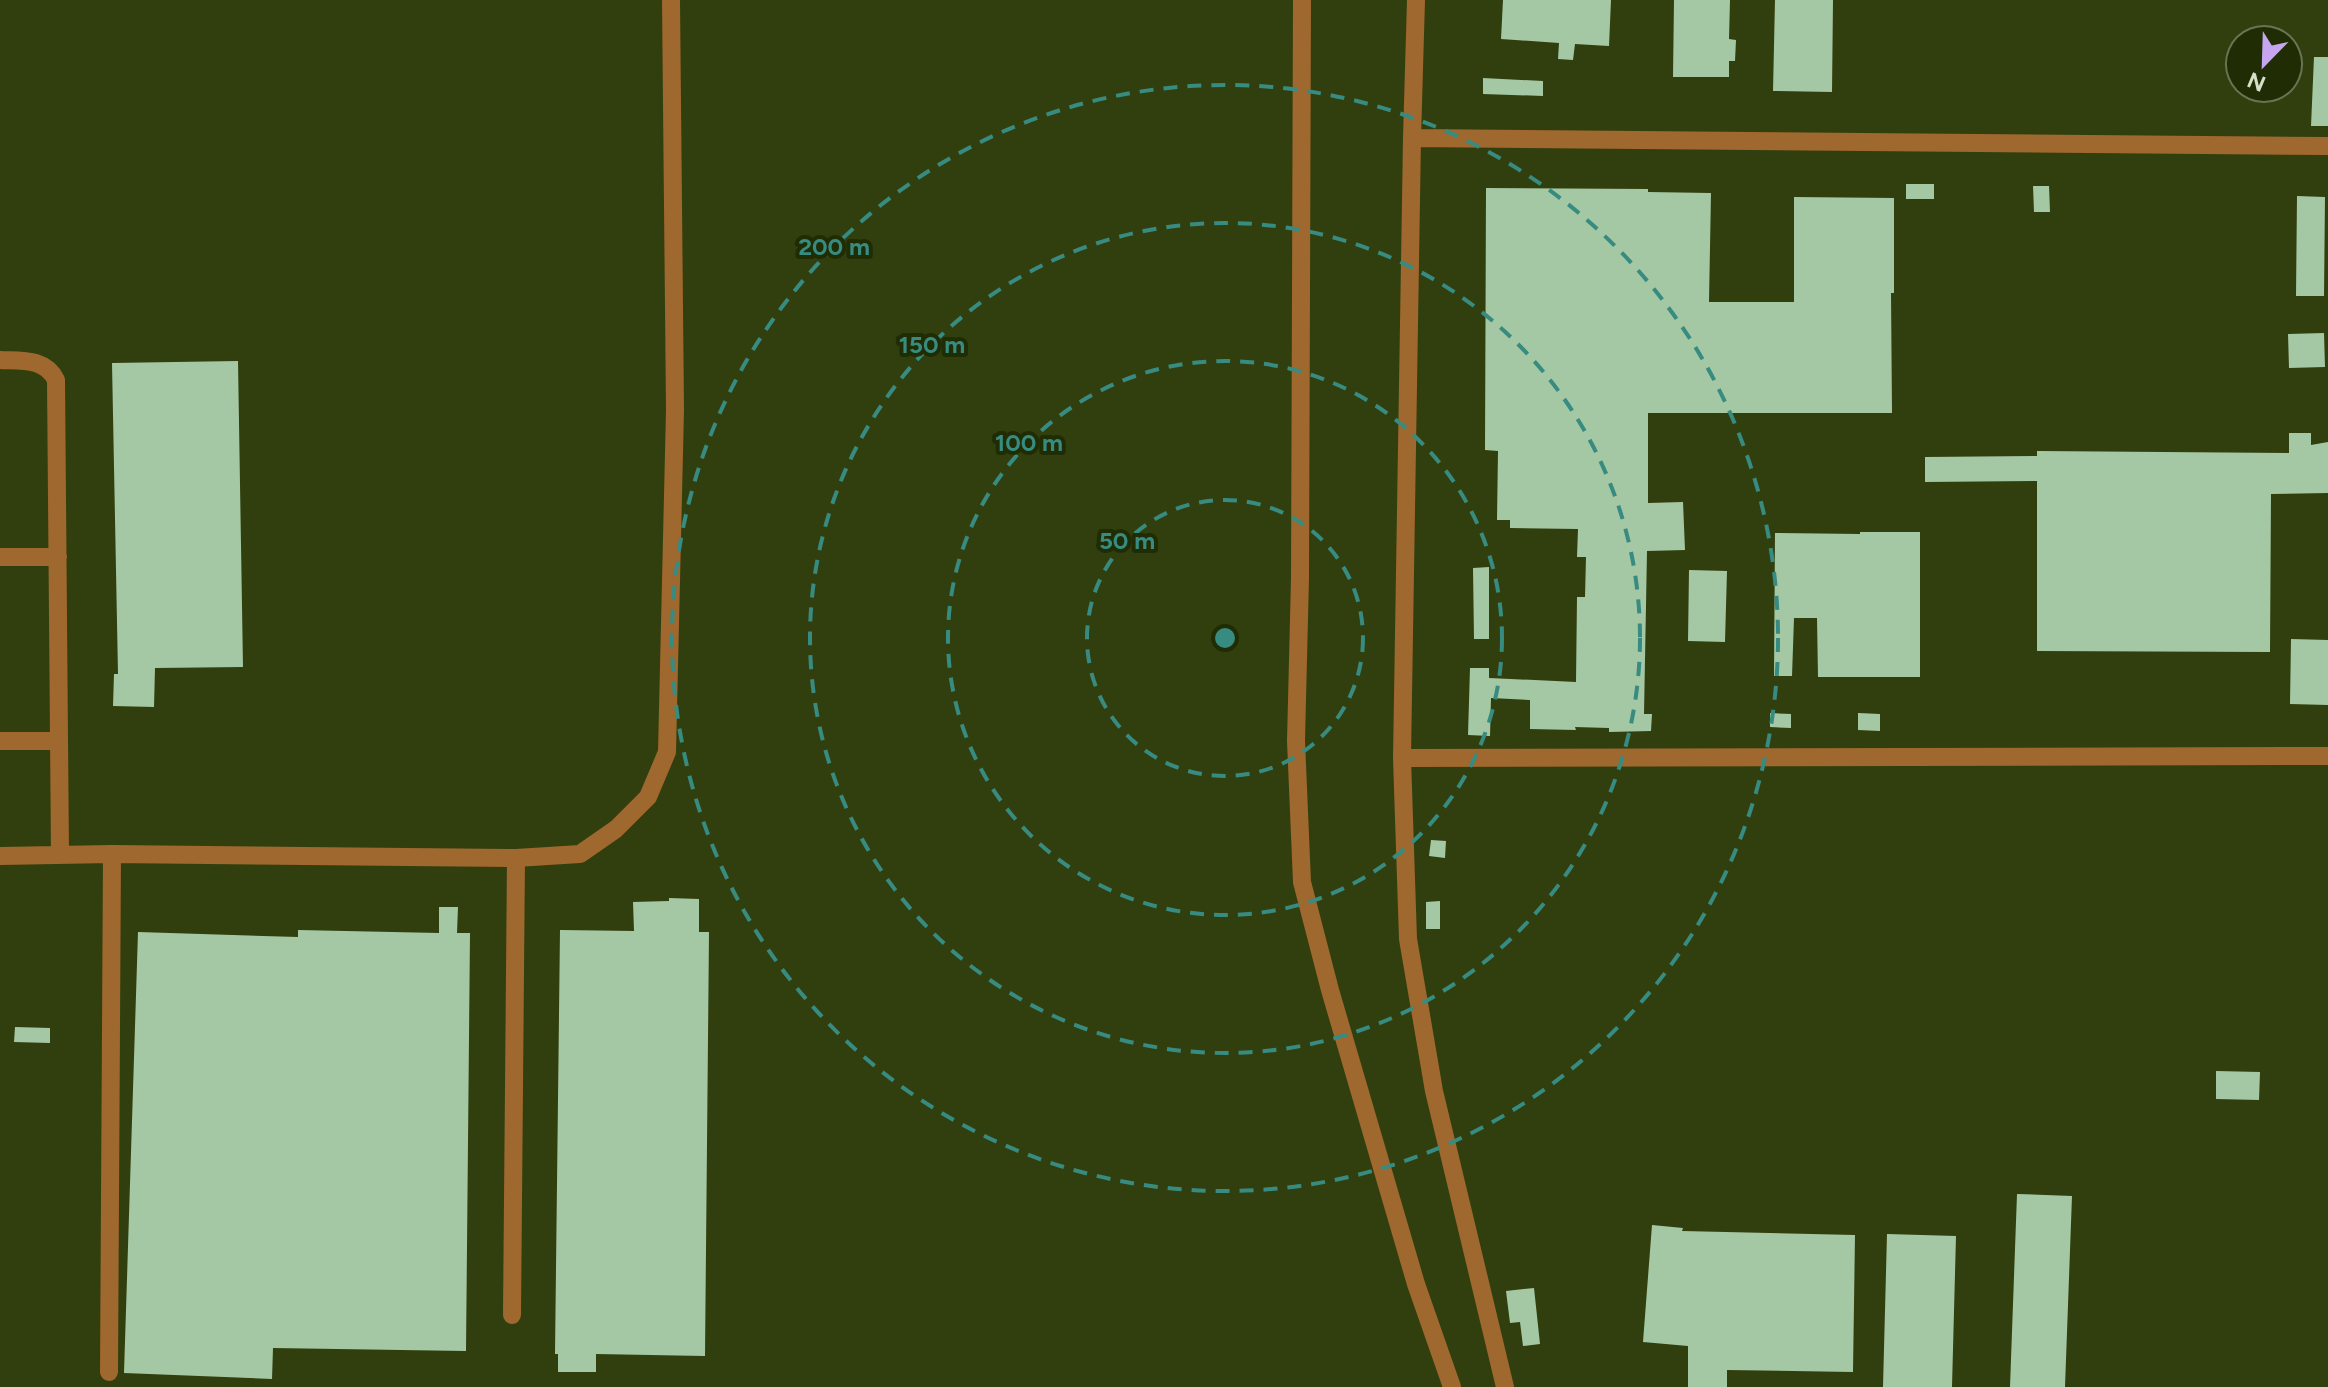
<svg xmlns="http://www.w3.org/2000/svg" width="2328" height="1387" font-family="Figtree,sans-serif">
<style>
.built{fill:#313f0e;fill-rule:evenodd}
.building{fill:#a5c8a4}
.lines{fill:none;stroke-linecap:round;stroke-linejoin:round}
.minor{stroke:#9f682e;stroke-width:18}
.ring{fill:none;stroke:#378b80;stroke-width:4;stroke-dasharray:14 10}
.centre{fill:#378b80;stroke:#202c03;stroke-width:4}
.ring-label{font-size:24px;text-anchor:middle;font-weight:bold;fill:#378b80;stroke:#202c03;stroke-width:8;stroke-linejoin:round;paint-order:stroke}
</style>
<rect width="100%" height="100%" fill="#2a360e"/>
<path class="built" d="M0,0H2328V1387H0ZM2240,40H2288V88H2240Z"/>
<path class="building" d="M1503,0H1611L1609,46L1575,44L1573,60L1558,59L1559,43L1501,39Z
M1674,0H1730L1729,39L1736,40L1735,61H1729V77H1673Z
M1775,0H1833L1832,92L1773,91Z
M2314,57H2328V126H2311Z
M1483,78L1543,81V96L1483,94Z
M1906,184H1934V199H1906Z
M2033,186H2049L2050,212H2034Z
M1486,188L1648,189V192L1711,193L1709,302H1794V197L1894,198V293H1891L1892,413H1648V503L1683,502L1685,550L1647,551L1644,714H1652L1651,731L1609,732V728L1575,727L1576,730L1530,729V700L1491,698L1490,736L1468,735L1470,668H1489V678L1576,682L1577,597H1585L1586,557H1577L1578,529L1510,528V520H1497L1498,451L1485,450Z
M2297,196L2325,197L2324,296H2296Z
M2324,333L2325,367L2289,368L2288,334Z
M238,361L243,667L155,668L154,707L113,706L114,674H118L112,363Z
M2289,433H2311V445L2328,442V493L2271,494L2270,652L2037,651V481L1925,482V457L2037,456V451L2289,453Z
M1860,532H1920V677H1818L1817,618H1794L1792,676H1774L1775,533L1860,534Z
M1489,567V639H1474L1473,568Z
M1689,570L1727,571L1725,642L1688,641Z
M2291,639L2328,640V705L2290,704Z
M1770,713L1791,714V728L1770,727Z
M1858,713L1880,714V731L1858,730Z
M1431,840L1446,841L1445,858L1429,856Z
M669,898L699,899V932H709L705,1356L596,1354V1372H558V1354H555L560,930L634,931L633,902L669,901Z
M1440,901V929H1426V902Z
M439,907H458L457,933H470L466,1351L273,1348L272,1379L124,1373L138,932L298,937V930L439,933Z
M15,1027L50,1028V1043L14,1042Z
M2216,1071L2260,1072L2259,1100L2216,1099Z
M2017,1194L2072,1196L2065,1387H2010Z
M1652,1225L1683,1228L1682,1231L1855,1235L1853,1372L1727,1370V1387H1688V1346L1643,1342Z
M1887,1234L1956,1236L1952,1387H1883Z
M1534,1288L1540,1344L1523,1346L1520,1322L1510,1323L1506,1291Z"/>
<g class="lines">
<path class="minor" d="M1302,0L1300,578L1296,741L1302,882L1330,990L1416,1284L1452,1387
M1416,0L1412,138L2328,146
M1412,138L1402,758L1408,939L1434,1091L1505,1387
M0,360C22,361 45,358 56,380L60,855
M0,557H58
M0,741H58
M1402,758L2328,756
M0,856L112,854L516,858L580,854L616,829L648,797L667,752L675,410L671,0
M512,1315L516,858
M109,1372L112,854"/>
</g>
<g class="ring">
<circle cx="1225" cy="638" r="138"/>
<circle cx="1225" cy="638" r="277"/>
<circle cx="1225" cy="638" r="415"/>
<circle cx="1225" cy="638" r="553"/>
</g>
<circle cx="1225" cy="638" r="12" class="centre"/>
<g class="ring-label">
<text x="834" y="255">200 m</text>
<text x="932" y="353">150 m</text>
<text x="1029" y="451">100 m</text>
<text x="1127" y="549">50 m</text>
</g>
<g transform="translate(2264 64) rotate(203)"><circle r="38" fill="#202c03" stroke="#697452" stroke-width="2"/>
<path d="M0-6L14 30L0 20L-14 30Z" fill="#c6a6f0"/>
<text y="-12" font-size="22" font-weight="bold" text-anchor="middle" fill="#d6dfc8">N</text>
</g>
</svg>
